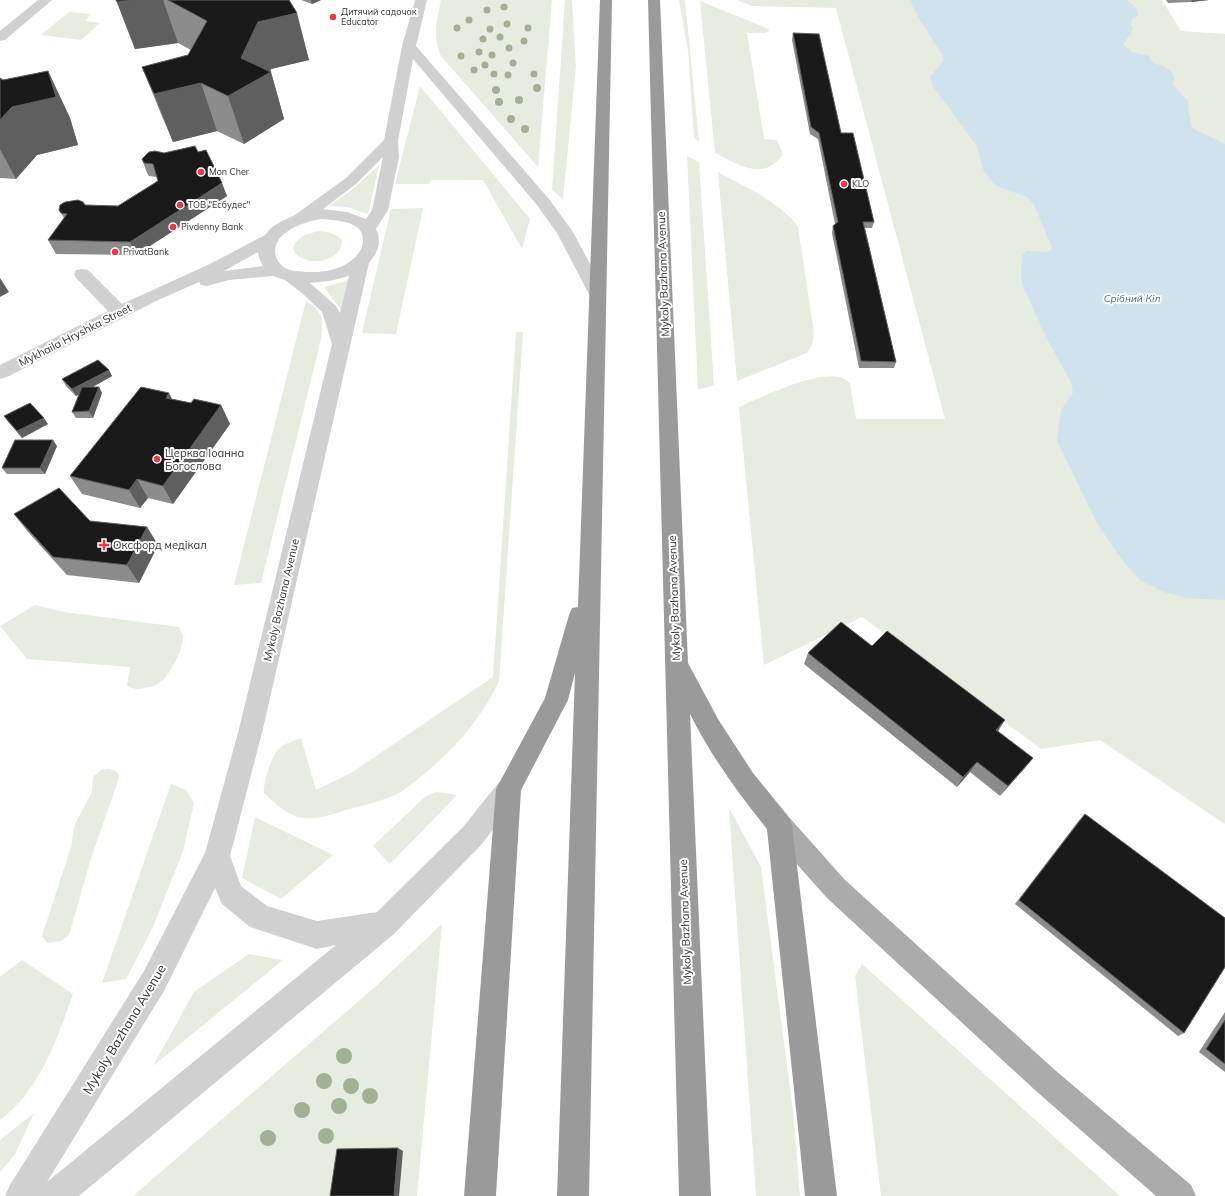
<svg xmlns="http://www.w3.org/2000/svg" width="1225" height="1196" font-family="Mulish,sans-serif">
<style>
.green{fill:#e6ecdf}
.water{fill:#cfe2ee}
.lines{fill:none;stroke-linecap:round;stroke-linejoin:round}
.minor{fill:#d0d0d0;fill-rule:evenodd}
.major{fill:#ababab;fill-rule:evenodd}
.highway{fill:#9a9a9a;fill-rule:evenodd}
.tree{fill:#a2b095}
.wall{fill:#8c8c8c}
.shaded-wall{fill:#5f5f5f}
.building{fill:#1a1a1a;stroke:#5f5f5f}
.poi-dot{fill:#e63946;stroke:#fff;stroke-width:1.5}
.labels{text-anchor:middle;stroke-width:4;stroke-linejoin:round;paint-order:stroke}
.far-poi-label{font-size:9px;fill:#333;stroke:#fff;text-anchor:start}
.far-water-label{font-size:10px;font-style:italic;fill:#3f7597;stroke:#fff}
.street-label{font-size:11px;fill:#333;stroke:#fff}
.poi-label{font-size:11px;fill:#333;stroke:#fff;text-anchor:start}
.near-street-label{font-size:13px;fill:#333;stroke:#fff}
</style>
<rect width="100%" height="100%" fill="#fff"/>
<path class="green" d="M441,0H552L538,167L441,56C432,35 437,21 441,0Z
M565,0H572L576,66L563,199L552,190Z
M679,0H685L699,142L694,137L688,51Z
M737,0H1162L1181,31L1225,34V824L1100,740L1041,749L862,617L764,665L739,407C760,398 835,360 850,384L856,419H945L836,8L752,6Z
M700,1L769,29V31L766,33H747L764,139L777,140L783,154C764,182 739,165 715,153Z
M69,12L91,14L85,21L100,23L81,40L41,35Z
M420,86L530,219L522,249L483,180H431L429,184H395Z
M687,156L699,162L714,385L698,390Z
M379,165L368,214L347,207L329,206L354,188Z
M718,172C744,187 781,202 798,227L814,333L812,345L807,353L737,381Z
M423,208L396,334L362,333L391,209Z
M319,231C329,232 335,233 342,240C343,263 302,269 293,249C297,236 307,234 319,231Z
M354,276L343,317L339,307L324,287L343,282Z
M306,301C324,312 323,320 321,339L261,583L234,585Z
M516,332H523L499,681C481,720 451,753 418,779C412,783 407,788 401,792C384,801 364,805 346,810C330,815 315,821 298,817C285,813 274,802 264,793C263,782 272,753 281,747C286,743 294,741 301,738L316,790L351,773L493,677Z
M35,605L64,612L179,627C180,630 182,633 183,636C184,648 170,674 162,681C156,686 151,687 144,688C138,690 132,689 127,685L130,667L27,659L0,626Z
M109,769L116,771L119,775L117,784L91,858L69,935L61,941L47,943L42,936L71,847L75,824L92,792L93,777L101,770Z
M171,784L186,790L194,803L183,851L153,927L126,979L102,983Z
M437,792L457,795L390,864L373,846L426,796Z
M729,808L761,867L794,1119L800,1196H756Z
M255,817L333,855L281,899L242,878Z
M442,924L417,1196H133L375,987Z
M249,954L283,960L153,1066L194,992Z
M22,960L73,994C56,1041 41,1089 0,1120V977Z
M862,964L1120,1196H881L855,976Z
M34,1113L15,1154L0,1172V1140Z"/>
<path class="water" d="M910,0H1127L1135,7L1138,16L1132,19L1131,25L1133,29L1123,45L1132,52L1149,56L1153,63L1163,66L1172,72L1174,79L1172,84L1188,101V108L1192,128L1225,144V600L1187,598L1164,592L1141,581L1126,565L1098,525L1057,441L1061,410L1073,393L1072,385L1044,333L1023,286L1021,275L1022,256L1026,251L1048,252L1051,250L1052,247L1033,203L1027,197L995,185L983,170L977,146L932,85L930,77L944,60L942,54L918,17Z"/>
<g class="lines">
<path class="minor" d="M38,0H52L5,40L0,41V31Z
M415,0H427L416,46L549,199L573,232L606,294L603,298L597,299L591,298L557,233L537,205L413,59L398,141L399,157L388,210L376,229C382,242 378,252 369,263L263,729L230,856L241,886L267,906L317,921L377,912L463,827L500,781L509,777L518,781L522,789L518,797L481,845L394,934L79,1196H39L40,1194L39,1196H5L10,1185L144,971L205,853L239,729L332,344L322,312L303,294L285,280L273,276L229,280L207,286L201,285L199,282L156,301L7,377L0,379V365L108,311L76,278L74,274L76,270L82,269L88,270L122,304L212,263L265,235L272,227L282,221L295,215L346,178L384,140L402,46ZM383,157L372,210L366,219L347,212L323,209L356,184ZM320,219C333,220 348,220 358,228C362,232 363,236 363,242C362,256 345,267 331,270C320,273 306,272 295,271C275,269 268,247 284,234C295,225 307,222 320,219ZM258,252L259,258L263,266L224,271ZM349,276L340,313L336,306L310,283L330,281ZM215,888L222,904L250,927L317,949L336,945L47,1182L164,991Z"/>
<path class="major" d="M779,813L788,816L845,880L1056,1071L1191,1185L1196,1196H1156L1036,1091L827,898L770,834L766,825L770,816Z"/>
<path class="highway" d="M600,0H612L589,1196H557L575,673L568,700L521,790L496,1196H464L496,789L545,698L569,615L572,608L578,607Z
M648,0H660L688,663L718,719L753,773L788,816L792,825L837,1196H805L767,829C738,793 711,756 690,714L711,1196H679Z"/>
</g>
<g class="tree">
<circle cx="504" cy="7" r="3.5"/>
<circle cx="487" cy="10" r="3.5"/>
<circle cx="469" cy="20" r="3.5"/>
<circle cx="507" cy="24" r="3.5"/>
<circle cx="457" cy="28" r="3.5"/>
<circle cx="528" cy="28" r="3.5"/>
<circle cx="490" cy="29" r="3.5"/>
<circle cx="500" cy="37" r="3.5"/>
<circle cx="483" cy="39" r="3.5"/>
<circle cx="524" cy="41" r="3.5"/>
<circle cx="509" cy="48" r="3.5"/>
<circle cx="479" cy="52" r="3.5"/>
<circle cx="492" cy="55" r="3.5"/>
<circle cx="461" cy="56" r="3.5"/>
<circle cx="513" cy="63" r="3.5"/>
<circle cx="485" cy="65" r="3.5"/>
<circle cx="474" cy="70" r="3.5"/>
<circle cx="494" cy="74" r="3.5"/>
<circle cx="534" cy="74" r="3.5"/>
<circle cx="508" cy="75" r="3.5"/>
<circle cx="537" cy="88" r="4"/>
<circle cx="496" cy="90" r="4"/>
<circle cx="519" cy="100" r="4"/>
<circle cx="499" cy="102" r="4"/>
<circle cx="511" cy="119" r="4"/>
<circle cx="525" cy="129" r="4"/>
<circle cx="344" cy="1056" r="8"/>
<circle cx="324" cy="1081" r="8"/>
<circle cx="351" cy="1086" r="8"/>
<circle cx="370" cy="1096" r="8"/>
<circle cx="339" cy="1106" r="8"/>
<circle cx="302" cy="1110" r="8"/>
<circle cx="326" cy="1136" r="8"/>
<circle cx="268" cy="1138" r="8"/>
</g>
<path class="wall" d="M116,0H289L309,60L271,69L270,71L271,72L284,119L244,144L217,131L173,142L161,114L142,67L188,55L191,50L178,43L135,49Z
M301,0H321L312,4Z
M1166,0H1209L1191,2L1168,3Z
M793,33L841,133L874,222L872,228H865L896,362L894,368H859L832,233L833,226L835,224L818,139L810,134L792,40Z
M48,71L70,118L78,145L37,155L16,179L0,178V78L3,80Z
M198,152L227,196L136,255L56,254L48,240L64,218L59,210L118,206L158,181L157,177L149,176L147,173L142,159L164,153Z
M109,370L112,376L93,387H99L102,393L93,418H76L72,412L79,395L76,396L66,386L62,379Z
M169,393L172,399L191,403L221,405L230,424L173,504L148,498L140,508L82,494L70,476Z
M4,416L48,424L22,438L9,423Z
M57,446L45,474H7L2,468Z
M14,514L147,527L158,545L139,583L67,575L28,532Z
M872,646L998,731L1033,758L1000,796L970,772L957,787L804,664L808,653Z
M1085,814L1184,1033L1178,1036L1015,904L1080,819Z
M1225,1012V1072L1199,1052Z"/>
<path class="shaded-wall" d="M135,0H163L178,43L135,49L117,2Z
M311,0H321L312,4Z
M1192,0H1209L1191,2Z
M297,13L309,60L271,69L270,72H271L284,119L244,144L228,96L241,58L258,22Z
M48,71L70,118L78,145L37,155L16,179L0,149V120Z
M201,83L217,131L173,142L154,94Z
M222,183L227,196L136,255L130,242Z
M0,278L9,292L0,297Z
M109,370L112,376L76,396L72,389Z
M99,387L102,393L93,418L89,411Z
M169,393L178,412L166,398Z
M221,405L230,424L173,504L163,486Z
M44,418L48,424L22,438L17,431Z
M53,440L57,446L45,474L40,468Z
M137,479L148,498L140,508L129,490Z
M147,527L158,545L139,583L127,565Z
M1005,720L998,731L989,740L996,730Z
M1033,758L1025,768L1000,796L1008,786Z
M977,762L970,772L957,787L963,777Z
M398,1148L403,1151L399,1196H394Z"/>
<path class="building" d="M116,0H135L117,2Z
M168,0H289L297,13L258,22L241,58L271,72L228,96L201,83L154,94L142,67L188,55L207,21Z
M793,33L819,34L841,133H853L874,222H863L896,362L861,361L833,226L838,222L819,133L811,127Z
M48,71L56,97L12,107L0,120V78L3,80Z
M195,146L198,152L206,150L222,183L130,242L48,240L67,214L61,213L59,210L60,205L65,202L78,200L83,202L85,205L118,206L158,181L153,164L144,163L142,159L149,152L155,151L164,153Z
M98,360L109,370L72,389L62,379Z
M82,387H99L89,411L72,412Z
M141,387L169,393L166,398L191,403L194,399L221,405L163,486L137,479L129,490L70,476Z
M30,403L44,418L17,431L4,416Z
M15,440H53L40,468H2Z
M59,488L90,521L147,527L127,565L53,557L14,514Z
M841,622L872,646L887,631L1005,720L996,730L1033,758L1008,786L977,762L963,777L808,653Z
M1085,814L1225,918V967L1184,1033L1019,900Z
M1225,1020V1064L1206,1049Z
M398,1148L394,1196H330L337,1149Z"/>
<g class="poi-dot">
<circle cx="333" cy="17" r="4"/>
<circle cx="201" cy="172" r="4"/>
<circle cx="844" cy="184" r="4"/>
<circle cx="180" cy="205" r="4"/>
<circle cx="173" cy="227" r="4"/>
<circle cx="115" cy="252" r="4"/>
<circle cx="157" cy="459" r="4"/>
<path d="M102 539h4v4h4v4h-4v4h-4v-4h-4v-4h4z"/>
</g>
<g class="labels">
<g class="far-poi-label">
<text x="341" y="15">Дитячий садочок<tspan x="341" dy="10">Educator</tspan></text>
<text x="209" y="175">Mon Cher</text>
<text x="852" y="187">KLO</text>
<text x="188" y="208">ТОВ "Есбудес"</text>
<text x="181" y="230">Pivdenny Bank</text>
<text x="123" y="255">PrivatBank</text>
</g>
<g class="far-water-label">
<text x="1132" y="302">Срібний Кіл</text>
</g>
<g class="street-label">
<text transform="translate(663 274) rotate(-92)" y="4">Mykoly Bazhana Avenue</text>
<text transform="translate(75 335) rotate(-27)" y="4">Mykhaila Hryshka Street</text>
<text transform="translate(674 598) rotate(-92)" y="4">Mykoly Bazhana Avenue</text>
<text transform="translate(281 600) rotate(-77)" y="4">Mykoly Bazhana Avenue</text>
<text transform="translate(685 922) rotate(-92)" y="4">Mykoly Bazhana Avenue</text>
</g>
<g class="poi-label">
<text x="165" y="457">Церква Іоанна<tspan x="165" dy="13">Богослова</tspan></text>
<text x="113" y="549">Оксфорд медікал</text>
</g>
<g class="near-street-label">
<text transform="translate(124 1029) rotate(-59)" y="5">Mykoly Bazhana Avenue</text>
</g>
</g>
</svg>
